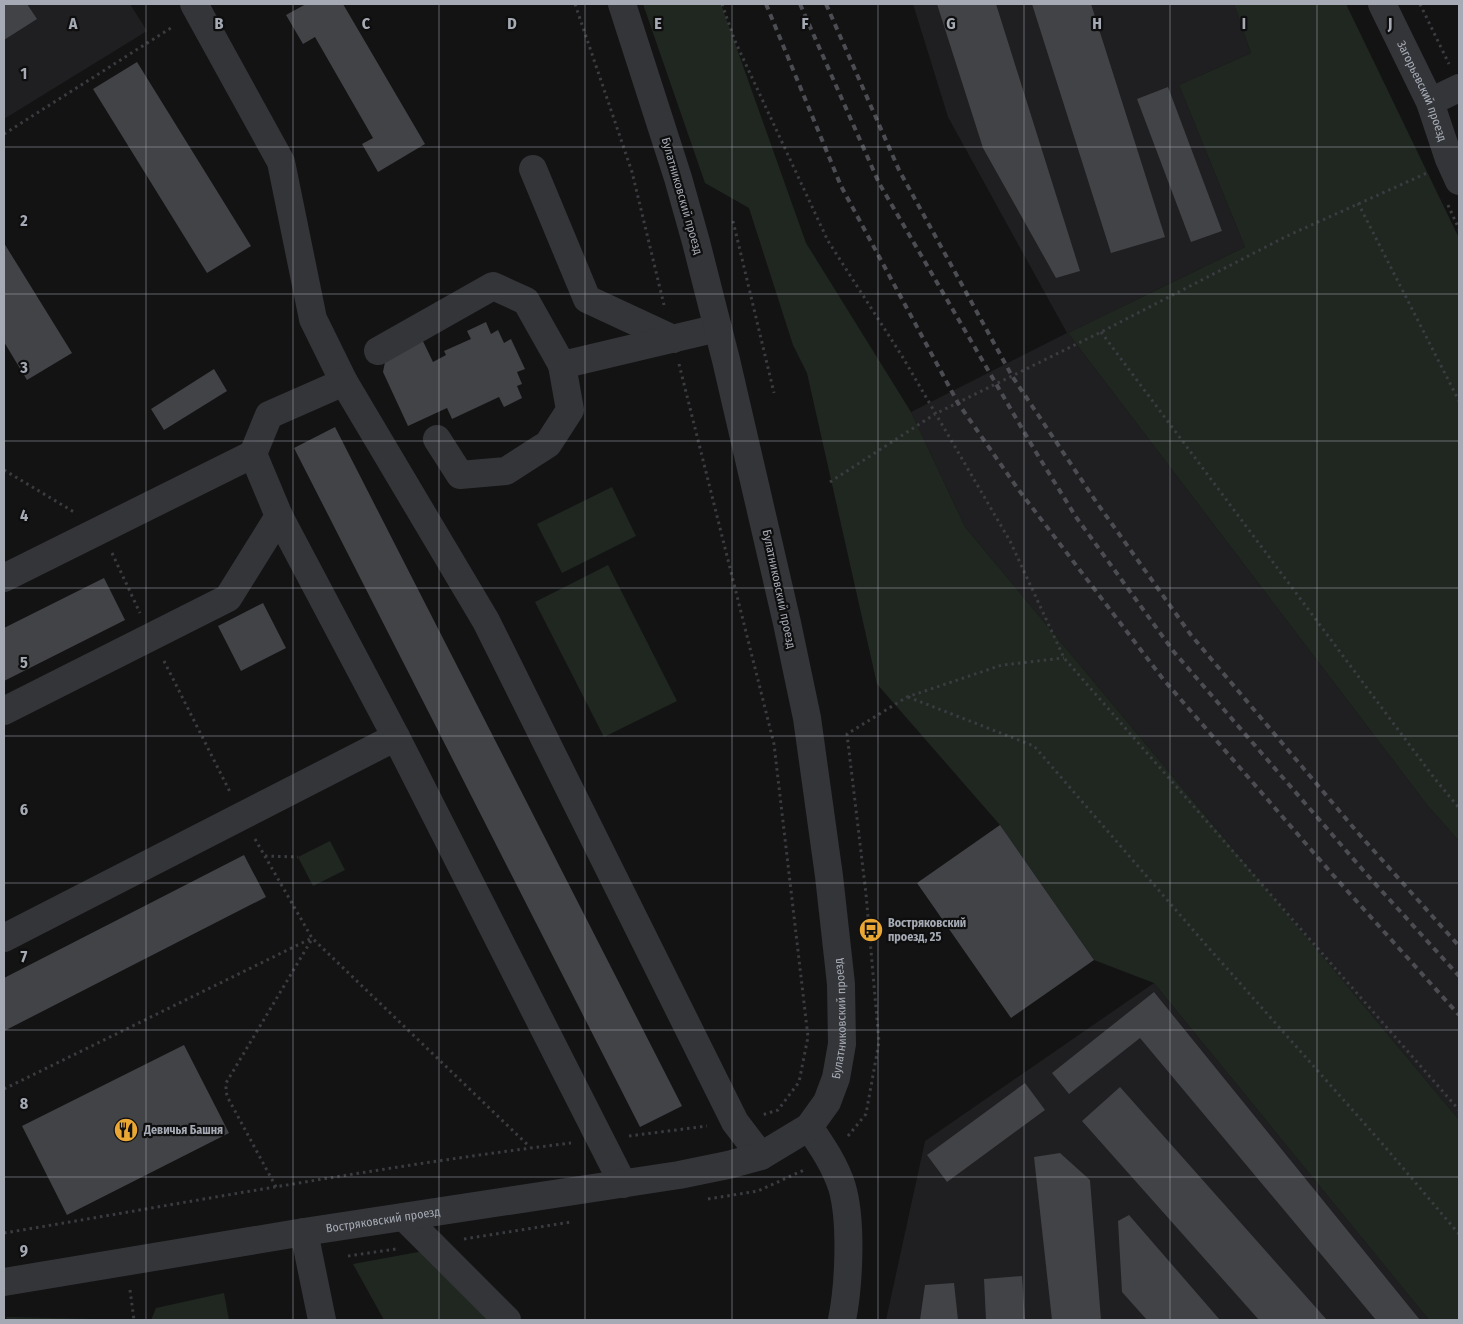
<svg xmlns="http://www.w3.org/2000/svg" width="1463" height="1324" font-family="'Fira Sans Condensed',sans-serif">
<style>
.built{fill:#1f1f21}
.green{fill:#1f2720}
.building{fill:#424347}
.lines{fill:none;stroke-linecap:round;stroke-linejoin:round}
.path{stroke:#3a3c40;stroke-width:3;stroke-dasharray:2.5 4;stroke-linecap:butt}
.minor{stroke:#343539;stroke-width:28}
.rail{stroke:#4b4d52;stroke-width:4;stroke-dasharray:6 5;stroke-linecap:butt}
.grid{fill:none;stroke:#a5aab4;stroke-width:1;stroke-opacity:0.55}
.labels{text-anchor:middle;stroke-width:4.5;stroke-linejoin:round;paint-order:stroke}
.street-label{font-size:12px;fill:#a5aab4;stroke:#0e0e0f}
.poi-label{font-size:12px;font-weight:bold;fill:#a5aab4;stroke:#0e0e0f;text-anchor:start}
.grid-label{font-size:16px;text-anchor:middle;font-weight:bold;fill:#a5aab4;stroke:#0e0e0f;stroke-width:4.5;stroke-linejoin:round;paint-order:stroke}
</style>
<rect width="100%" height="100%" fill="#131314"/>
<path class="built" d="M4,4H130L147,31L4,119Z
M913,4H1234L1251,53L1179,85L1245,247L1068,333L1428,806L1459,841V1120L965,527L911,412L1067,333L948,117Z
M1154,983L1429,1320H886L925,1141Z"/>
<path class="green" d="M643,4H721L806,243L911,412L965,527L1459,1120V1320H1429L1154,983L1094,960L1000,825L877,684L807,373L793,345L749,208L705,183Z
M1234,4H1346L1459,238V841L1428,806L1068,333L1245,247L1179,85L1251,53Z
M612,487L636,536L562,573L537,524Z
M608,565L677,701L604,737L535,602Z
M330,841L345,870L313,886L298,857Z
M429,1250L493,1320H384L353,1264Z
M224,1293L229,1320H151L156,1308Z
M6,1317L94,1319V1320H7Z"/>
<path class="building" d="M4,4H27L37,19L4,40Z
M306,4H343L425,144L378,172L362,144L373,138L315,37L303,44L286,15Z
M937,4H996L1080,271L1056,278L983,148Z
M1032,4H1091L1165,237L1111,253Z
M137,62L251,246L207,273L93,89Z
M1168,87L1222,231L1191,242L1137,99Z
M4,243L72,353L27,380L4,342Z
M486,322L491,334L498,330L504,343L511,339L525,369L517,372L522,384L517,386L522,398L504,407L499,397L452,419L447,408L408,426L383,372L385,362L419,333L433,362L446,355L444,351L471,339L467,331Z
M214,369L227,391L164,430L151,409Z
M335,427L682,1106L640,1127L294,448Z
M104,578L125,620L4,681V628Z
M263,603L286,648L241,671L218,626Z
M1000,825L1094,960L1011,1018L917,883Z
M244,855L266,897L4,1031V978Z
M1154,992L1420,1320H1376L1140,1038L1069,1094L1052,1073Z
M184,1045L229,1133L67,1215L22,1126Z
M1025,1083L1045,1110L947,1182L927,1155Z
M1120,1087L1327,1320H1259L1082,1121Z
M1060,1153L1090,1180L1101,1320H1052L1034,1157Z
M1129,1215L1220,1320H1147L1122,1292L1118,1221Z
M1022,1276L1025,1320H986L984,1279Z
M954,1283L958,1320H920L925,1285Z"/>
<g class="lines">
<path class="path" d="M575,4L632,172L664,305
M722,4L735,41L828,241L902,356L1010,541L1064,658L1459,1110
M1420,4L1449,64
M4,134L174,26
M1358,203L1459,401
M1448,205L1459,229
M733,221L774,393
M1101,332L1435,779L1459,808
M679,364L774,744L808,1037L799,1082L778,1110L762,1115
M4,470L74,512
M830,482L935,414L1101,332L1287,236L1427,173
M112,553L140,613
M164,661L230,792
M908,697L1034,746L1207,946L1380,1141L1459,1234
M255,839L312,938L530,1147
M265,856L298,857
M4,1089L312,938
M629,1136L707,1126
M848,1136L866,1114L879,1042L866,894L847,734L907,697L1002,665L1064,658
M276,1187L228,1098L226,1092V1083L312,939
M708,1199L758,1191L804,1170
M4,1233C192,1202 381,1166 571,1143
M464,1239L571,1222
M348,1256L396,1249
M130,1290L134,1320"/>
<g class="minor">
<path d="M194,4L281,162L313,319L344,382L269,415L253,454"/>
<path id="s1" d="M1382,4L1430,102L1449,159L1459,181"/>
<path d="M1430,102L1459,88"/>
<path d="M533,169L587,299L673,339"/>
<path d="M378,351L493,286L526,301L562,365"/>
<path d="M344,382L486,621L735,1122L761,1156"/>
<path d="M437,439L460,475L506,471L548,444L570,410L562,365L718,328"/>
<path d="M4,578L253,454L279,516L396,737"/>
<path d="M4,711L228,598L279,516"/>
<path d="M4,938L396,737L623,1184"/>
<path d="M809,1127C822,1146 835,1165 842,1187C852,1221 849,1285 842,1320"/>
<path d="M404,1217L507,1320"/>
<path d="M304,1232L322,1320"/>
<path id="s2" d="M4,1282L304,1232L679,1175L728,1165L761,1156L809,1127L827,1102L836,1078L842,1044L841,984L829,876L807,718L787,623L726,360L696,242L678,178L622,4"/>
</g>
<path class="rail" d="M766,4L841,186L958,403L1018,489L1163,679L1333,875L1459,1015
M800,4L879,183L1034,449L1076,517L1174,652L1369,877L1459,976
M826,4L899,170L1012,376L1097,503L1191,635L1358,833L1459,946"/>
</g>
<path class="grid" d="M146,4V1320M293,4V1320M439,4V1320M585,4V1320M732,4V1320M878,4V1320M1024,4V1320M1170,4V1320M1317,4V1320M4,147H1459M4,294H1459M4,441H1459M4,588H1459M4,736H1459M4,883H1459M4,1030H1459M4,1177H1459"/>
<defs>
<g id="bus-disc" transform="scale(1.25)"><circle r="9.5" fill="#eba734" stroke="#0e0e0f"/><path d="M-5-6H5V4H4V6H2V4H-2V6H-4V4H-5ZM-3.5-4V0h7V-4ZM-3.5 1.2v1.5H-2V1.2ZM2 1.2v1.5H3.5V1.2Z" fill="#111"/></g>
<g id="restaurant-disc" transform="scale(1.25)"><circle r="9.5" fill="#eba734" stroke="#0e0e0f"/><path d="M-5-6h1v4h1v-4h1v4h1v-4h1v5L-1.5 .5V6h-2V.5L-5-1ZM5-6V6H3V1.5H1.5Q1.5-4 5-6Z" fill="#111"/></g>
</defs>
<g fill-rule="evenodd">
<use href="#bus-disc" x="871" y="930"/>
<use href="#restaurant-disc" x="126" y="1130"/>
</g>
<g class="labels">
<g class="street-label">
<text dy="4" stroke="none"><textPath href="#s1" startOffset="96">Загорьевский проезд</textPath></text>
<text transform="translate(682 196) rotate(74)" y="4">Булатниковский проезд</text>
<text transform="translate(779 589) rotate(78)" y="4">Булатниковский проезд</text>
<text dy="4" stroke="none"><textPath href="#s2" startOffset="940">Булатниковский проезд</textPath></text>
<text dy="4" stroke="none"><textPath href="#s2" startOffset="384">Востряковский проезд</textPath></text>
</g>
<g class="poi-label">
<text x="888" y="927">Востряковский<tspan x="888" dy="14">проезд, 25</tspan></text>
<text x="144" y="1134">Девичья Башня</text>
</g>
</g>
<g class="grid-label">
<text x="73" y="29">A</text>
<text x="219" y="29">B</text>
<text x="366" y="29">C</text>
<text x="512" y="29">D</text>
<text x="658" y="29">E</text>
<text x="805" y="29">F</text>
<text x="951" y="29">G</text>
<text x="1097" y="29">H</text>
<text x="1244" y="29">I</text>
<text x="1390" y="29">J</text>
<text x="24" y="79">1</text>
<text x="24" y="226">2</text>
<text x="24" y="373">3</text>
<text x="24" y="521">4</text>
<text x="24" y="668">5</text>
<text x="24" y="815">6</text>
<text x="24" y="962">7</text>
<text x="24" y="1109">8</text>
<text x="24" y="1256">9</text>
</g>
<rect width="1463" height="1324" fill="none" stroke="#a5aab4" stroke-width="10"/>
</svg>
